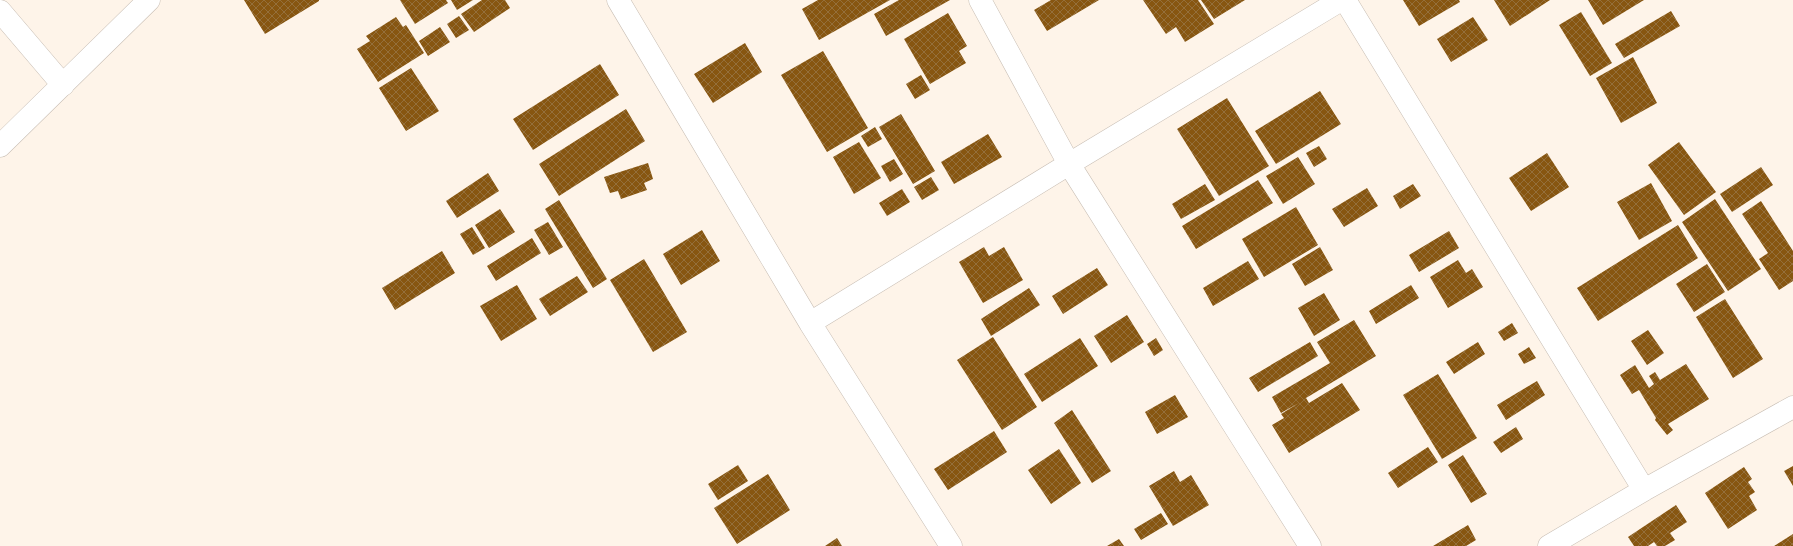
<svg xmlns="http://www.w3.org/2000/svg" width="1793" height="546" font-family="Mulish,sans-serif">
<style>
.building{fill:url(#building-cross-hatch)}
.lines{fill:none;stroke-linecap:round;stroke-linejoin:round}
.minor-casing{stroke:#c8beb4;stroke-width:23}
.minor{stroke:#fff;stroke-width:22}
</style>
<defs>
<pattern id="building-cross-hatch" width="8" height="8" patternUnits="userSpaceOnUse"><rect width="8" height="8" fill="#875611"/><path d="M0 0l8 8M0 8l8-8" fill="none" stroke="#946f3b"/></pattern>
</defs>
<rect width="100%" height="100%" fill="#fef4e9"/>
<path class="building" d="M244,0H319V1L265,34Z
M400,0H446L448,3L415,24Z
M451,0H473L457,10Z
M482,0H505L510,8L474,32L461,14Z
M818,0H890L819,40L802,9Z
M899,0H950L886,36L874,14Z
M1051,0H1099L1047,31L1034,10Z
M1143,0H1198L1214,24L1185,42L1176,27L1166,34Z
M1201,0H1245L1214,19Z
M1403,0H1459L1460,2L1419,26Z
M1494,0H1550L1510,26Z
M1588,0H1644L1603,25Z
M1671,11L1680,26L1624,58L1615,44Z
M1581,12L1612,63L1590,76L1559,25Z
M948,13L967,46L959,51L966,63L930,84L904,39Z
M459,16L469,30L456,38L447,24Z
M396,17L403,27L406,25L424,53L378,82L357,49L370,41L366,36Z
M1473,17L1488,40L1451,62L1437,39Z
M440,27L450,42L428,56L419,41Z
M745,43L762,72L713,103L694,74Z
M823,51L868,128L827,152L781,75Z
M1633,57L1657,103L1621,123L1596,78Z
M600,64L619,95L533,150L513,119Z
M411,68L439,111L406,131L379,88Z
M921,75L930,90L915,99L906,84Z
M1320,91L1341,124L1276,164L1255,131Z
M1227,98L1269,166L1219,196L1177,129Z
M626,109L645,141L559,196L539,164Z
M901,114L935,171L913,184L879,127Z
M875,127L882,139L868,147L861,136Z
M988,134L1002,157L954,184L941,162Z
M859,142L881,178L854,194L833,157Z
M1679,142L1716,192L1684,215L1648,165Z
M1319,146L1327,159L1314,167L1306,153Z
M1547,153L1569,187L1531,211L1509,178Z
M1298,157L1315,184L1283,204L1266,176Z
M894,159L903,174L890,182L881,166Z
M648,163L653,179L644,183L647,190L621,199L618,191L610,193L604,177Z
M1761,167L1773,185L1732,212L1720,194Z
M488,173L499,191L457,218L446,201Z
M931,177L939,190L922,200L914,187Z
M1258,180L1273,203L1196,249L1182,226Z
M1651,183L1672,221L1639,240L1617,202Z
M1205,184L1215,200L1181,219L1172,204Z
M1413,184L1421,196L1400,209L1393,196Z
M1367,188L1378,206L1344,227L1332,209Z
M902,189L910,202L887,216L879,203Z
M1715,199L1761,269L1728,291L1682,222Z
M559,200L607,279L593,288L545,209Z
M1761,201L1793,251V281L1779,290L1759,259L1768,253L1742,214Z
M1296,207L1318,245L1264,277L1242,239Z
M500,209L515,232L489,248L475,225Z
M548,222L563,247L549,255L534,230Z
M1678,225L1698,258L1598,321L1577,288Z
M472,227L485,248L473,255L460,234Z
M702,230L720,261L681,285L663,254Z
M1449,231L1459,248L1419,272L1409,255Z
M532,238L541,253L496,281L487,266Z
M984,247L989,256L1004,247L1023,280L983,303L959,262Z
M1320,247L1333,270L1305,286L1292,264Z
M442,251L455,273L395,310L382,288Z
M644,259L687,332L653,352L610,280Z
M1458,260L1466,273L1472,269L1483,287L1448,308L1430,277Z
M1248,261L1259,279L1213,306L1203,288Z
M1707,264L1725,292L1694,312L1676,284Z
M1097,268L1108,285L1063,314L1052,296Z
M577,276L588,292L550,316L539,299Z
M517,285L537,319L501,341L480,306Z
M1411,285L1419,298L1376,324L1369,311Z
M1029,288L1040,305L991,336L981,319Z
M1324,293L1340,320L1314,336L1298,308Z
M1725,299L1763,359L1733,378L1696,317Z
M1127,315L1144,342L1111,363L1094,336Z
M1354,320L1376,356L1306,398L1309,403L1342,383L1360,410L1289,453L1272,425L1284,418L1281,414L1299,403L1281,413L1272,397L1330,363L1317,342Z
M1512,323L1518,333L1504,341L1498,332Z
M1648,330L1664,353L1647,365L1631,341Z
M993,337L1037,407L1002,430L957,360Z
M1080,338L1098,366L1042,402L1024,374Z
M1156,338L1163,350L1154,356L1147,344Z
M1310,342L1318,356L1258,392L1249,378Z
M1478,342L1485,354L1454,374L1446,362Z
M1529,347L1536,358L1524,364L1518,354Z
M1686,364L1709,399L1668,424L1673,430L1667,435L1655,420L1656,418L1639,390L1632,394L1620,375L1635,365L1649,388L1654,384L1649,376L1655,372L1660,380Z
M1438,374L1477,438L1442,459L1403,395Z
M1537,381L1545,395L1506,420L1497,405Z
M1175,395L1188,417L1157,434L1145,412Z
M1072,410L1111,471L1092,483L1054,423Z
M1516,427L1523,439L1501,453L1493,442Z
M994,431L1007,452L948,490L934,469Z
M1428,447L1438,462L1398,488L1388,473Z
M1059,449L1081,483L1051,504L1028,470Z
M1463,455L1487,494L1471,503L1448,465Z
M738,465L748,481L718,500L708,484Z
M1793,466V486L1784,471Z
M1744,467L1752,479L1748,482L1755,492L1749,496L1757,510L1728,529L1705,493Z
M1174,471L1180,482L1191,475L1209,505L1173,526L1149,486Z
M768,474L790,510L737,544L714,508Z
M1676,505L1687,522L1670,533L1675,540L1665,546H1657L1654,542L1648,546H1634L1628,537Z
M1161,513L1168,524L1141,540L1134,529Z
M1468,525L1476,540L1466,546H1433Z
M1793,534V546H1774Z
M837,538L842,546H825Z
M1119,539L1124,546H1107Z"/>
<g class="lines">
<g class="minor-casing">
<path id="minor" d="M618,0L810,323L951,546
M980,0L1069,164L1310,546
M1345,0L1644,490
M0,11L63,85
M0,146L149,0
M810,323L1069,164L1341,0
M1549,546L1644,490L1793,407"/>
</g>
<use href="#minor" class="minor"/>
</g>
</svg>
